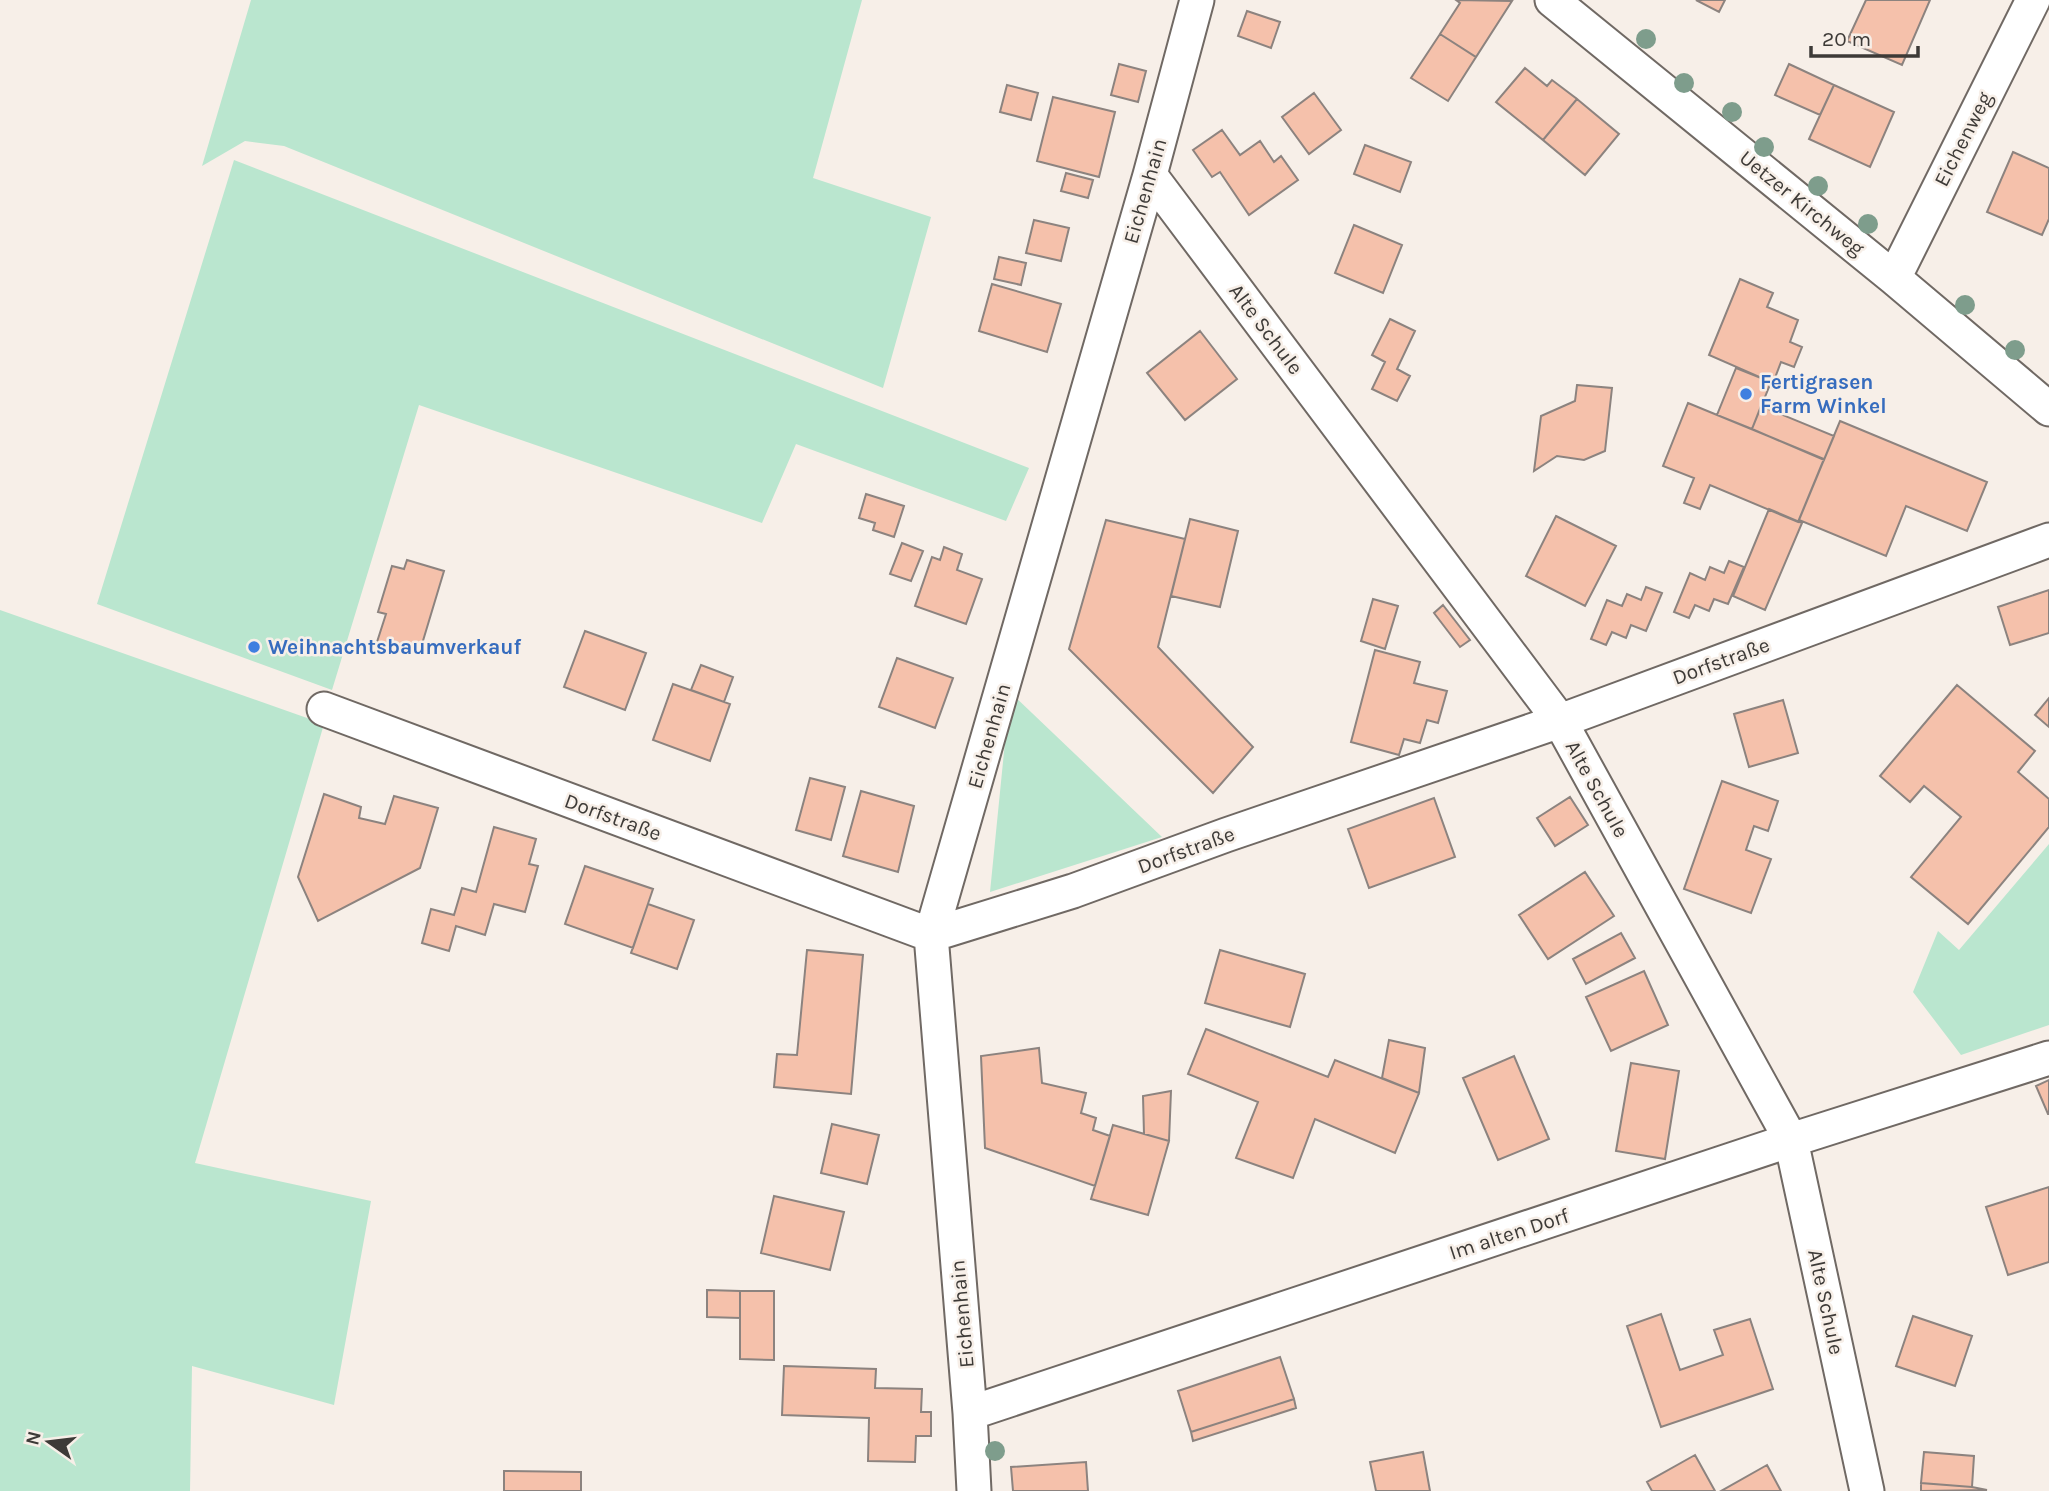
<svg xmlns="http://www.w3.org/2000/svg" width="2049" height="1491" font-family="Karla,sans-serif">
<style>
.green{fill:#bae6cf}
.building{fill:#f5c1ab;stroke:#8c837f;stroke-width:2}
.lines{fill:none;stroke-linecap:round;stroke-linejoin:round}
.minor-casing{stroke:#706964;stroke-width:37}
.minor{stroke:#fff;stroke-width:33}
.tree{fill:#7e9d8c}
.shop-dot{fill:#3f7fe0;stroke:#f7efe8;stroke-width:2.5}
.labels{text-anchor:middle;stroke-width:5;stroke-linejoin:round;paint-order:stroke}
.street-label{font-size:21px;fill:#3d3a37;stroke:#f7efe8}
.shop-label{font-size:21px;font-weight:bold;fill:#366cbe;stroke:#f7efe8;text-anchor:start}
</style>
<rect width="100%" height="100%" fill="#f7efe8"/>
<path class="green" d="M251,0H862L813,178L931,217L883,388L284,146L245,141L202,166Z
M234,160L1029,468L1006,521L796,444L762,523L419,405L332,690L97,604Z
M0,610L324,724L195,1163L371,1201L334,1405L192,1366L190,1491H0Z
M1010,692L1162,837L990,892Z
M2049,844V1025L1961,1055L1913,992L1938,931L1959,950Z"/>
<path class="building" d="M1456,0L1512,1L1476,57L1440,34L1460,3Z
M1696,0H1725L1719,12Z
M1866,0H1930L1902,65L1847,41Z
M1247,11L1280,22L1271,48L1238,36Z
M1440,34L1476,57L1448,101L1411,78Z
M1119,64L1146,71L1138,102L1111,95Z
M1789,64L1834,85L1820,115L1775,95Z
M1525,68L1547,86L1552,80L1577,99L1543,140L1496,102Z
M1007,85L1038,93L1031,120L1000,112Z
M1834,85L1894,112L1870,167L1809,139Z
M1314,93L1341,130L1309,154L1282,117Z
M1053,97L1115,112L1099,177L1037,161Z
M1577,99L1619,134L1585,175L1543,140Z
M1222,130L1240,155L1260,141L1274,162L1281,156L1298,180L1249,215L1220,172L1212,177L1193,150Z
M1365,145L1411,162L1400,192L1354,174Z
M2013,152L2049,168V219L2042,235L1987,212Z
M1066,173L1093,180L1088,198L1061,191Z
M1034,220L1069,228L1061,261L1026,253Z
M1354,225L1402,245L1383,293L1335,273Z
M999,257L1026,263L1021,285L994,279Z
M1740,279L1773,293L1767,307L1798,320L1790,342L1802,347L1794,367L1781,362L1773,383L1709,355Z
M992,284L1061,304L1047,352L979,331Z
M1390,319L1415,331L1397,369L1410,376L1397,401L1372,389L1385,362L1372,355Z
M1200,331L1237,379L1185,420L1147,373Z
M1736,368L1771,382L1752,429L1717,415Z
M1577,385L1612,388L1605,451L1584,460L1557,456L1534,471L1541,416L1575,401Z
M1688,403L1824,459L1798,522L1710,485L1700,509L1684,503L1694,478L1663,466Z
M1761,406L1834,436L1824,460L1752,429Z
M1840,421L1987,482L1967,531L1906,506L1886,556L1799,520Z
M866,494L904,506L894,537L873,530L875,523L859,518Z
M1769,509L1802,523L1765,610L1733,596Z
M1556,516L1616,546L1585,606L1526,576Z
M1190,519L1238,531L1220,607L1171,596Z
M1106,520L1185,539L1158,647L1253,747L1213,793L1069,649Z
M902,543L923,551L911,581L890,574Z
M944,547L962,554L957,570L982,579L966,624L915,606L932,557L940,560Z
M407,560L444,571L419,654L377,642L386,614L378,612L392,566L404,569Z
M1729,561L1744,567L1728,604L1714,599L1709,611L1695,605L1689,618L1674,612L1690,573L1705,580L1710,567L1724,573Z
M1646,587L1662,593L1646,631L1631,625L1626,638L1612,632L1606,645L1591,639L1607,600L1622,606L1627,594L1641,600Z
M2049,590V633L2010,645L1998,607Z
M1373,599L1398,606L1385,649L1361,641Z
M1443,605L1470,640L1460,647L1434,613Z
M585,631L646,653L625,710L564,687Z
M1375,650L1420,662L1414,683L1447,691L1438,723L1427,720L1420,743L1404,739L1399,755L1351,742Z
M897,658L953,678L935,728L879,707Z
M701,665L733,677L724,702L691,690Z
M673,684L730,704L710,761L653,740Z
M1957,685L2035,751L2018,772L2049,799V827L1968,924L1911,877L1961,817L1924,786L1910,802L1880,776Z
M2049,698V727L2035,715Z
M1783,700L1798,753L1749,767L1734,714Z
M810,778L845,787L831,840L796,830Z
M1722,781L1778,801L1768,831L1754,826L1746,850L1771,859L1751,913L1684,889Z
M861,791L914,806L898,872L843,856Z
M324,794L361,807L359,818L385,824L394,796L438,808L420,868L318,921L298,877Z
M1570,797L1588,825L1555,846L1537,818Z
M1434,798L1455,857L1369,888L1348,829Z
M494,827L536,839L529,864L538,866L525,912L494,904L485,935L456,926L449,951L422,943L431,909L454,915L462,888L476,892Z
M585,866L653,889L633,948L565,924Z
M1585,872L1614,916L1548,959L1519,915Z
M648,904L694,920L677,969L631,953Z
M1621,933L1635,958L1586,984L1573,959Z
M807,950L863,955L851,1094L774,1087L777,1054L797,1055Z
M1220,950L1305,974L1290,1027L1205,1003Z
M1644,971L1668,1025L1611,1051L1586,997Z
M1206,1029L1328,1077L1335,1060L1419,1093L1395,1153L1315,1119L1293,1178L1236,1158L1258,1102L1188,1074Z
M1389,1040L1425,1048L1419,1093L1382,1078Z
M1039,1048L1042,1083L1086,1093L1081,1113L1096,1118L1093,1130L1110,1136L1095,1186L985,1148L981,1056Z
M1514,1056L1549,1139L1498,1160L1463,1078Z
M1631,1063L1679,1071L1665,1159L1616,1151Z
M2049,1080V1114H2048L2036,1086Z
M1171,1091L1169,1141L1144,1134L1143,1096Z
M832,1124L879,1135L867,1184L821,1173Z
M1113,1125L1169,1141L1148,1215L1091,1199Z
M2049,1187V1262L2008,1275L1986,1207Z
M774,1196L844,1212L830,1270L761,1253Z
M707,1290L740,1291V1318L707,1317Z
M740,1291H774V1360L740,1359Z
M1661,1314L1680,1370L1723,1355L1714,1330L1750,1319L1773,1389L1661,1427L1627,1326Z
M1913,1316L1972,1336L1955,1386L1896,1366Z
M1280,1357L1294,1399L1191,1432L1178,1391Z
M784,1366L876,1369L875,1388L922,1389L921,1412H931V1436H916L915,1462L868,1461L869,1418L782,1415Z
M1294,1399L1296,1408L1193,1441L1191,1432Z
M1423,1452L1430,1491H1376L1370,1462Z
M1924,1452L1974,1456L1972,1487L1921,1483Z
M1695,1455L1715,1491H1652L1647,1482Z
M1086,1462L1088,1491H1013L1011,1467Z
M1767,1465L1781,1491H1721Z
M504,1471L581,1472V1491H504Z
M1921,1483L1972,1487L1987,1490L1921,1491Z"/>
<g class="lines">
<g class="minor-casing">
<path id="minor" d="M1552,0L1894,278L2049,409
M1150,175L1560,721L1791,1140L1867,1491
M1894,278L2033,0
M324,709L931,935L1073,891L1226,835L1560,721L2049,540
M970,1413L1791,1140L2049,1058
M974,1491L970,1413L931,935L1150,175L1197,0"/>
</g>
<use href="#minor" class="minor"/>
</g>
<g class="tree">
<circle cx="1646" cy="39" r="10"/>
<circle cx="1684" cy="83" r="10"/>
<circle cx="1732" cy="112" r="10"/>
<circle cx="1764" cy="147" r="10"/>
<circle cx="1818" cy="186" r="10"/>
<circle cx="1868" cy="224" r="10"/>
<circle cx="1965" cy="305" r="10"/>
<circle cx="2015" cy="350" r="10"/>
<circle cx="995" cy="1451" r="10"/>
</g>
<g class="shop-dot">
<circle cx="1746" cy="394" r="7"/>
<circle cx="254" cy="647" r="7"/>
</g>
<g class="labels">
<g class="street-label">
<text transform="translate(1963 139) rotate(-63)" y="7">Eichenweg</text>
<text transform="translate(1145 191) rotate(-74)" y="7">Eichenhain</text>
<text transform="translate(1802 203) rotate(39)" y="7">Uetzer Kirchweg</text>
<text transform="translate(1266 329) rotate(53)" y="7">Alte Schule</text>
<text transform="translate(1721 661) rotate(-20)" y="7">Dorfstraße</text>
<text transform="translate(989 736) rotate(-74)" y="7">Eichenhain</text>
<text transform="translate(1597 789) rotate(61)" y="7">Alte Schule</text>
<text transform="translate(613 817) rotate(20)" y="7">Dorfstraße</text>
<text transform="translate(1186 850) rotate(-20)" y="7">Dorfstraße</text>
<text transform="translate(1509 1234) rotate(-18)" y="7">Im alten Dorf</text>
<text transform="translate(1826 1302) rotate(78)" y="7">Alte Schule</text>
<text transform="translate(962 1314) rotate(-95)" y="7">Eichenhain</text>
</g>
<g class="shop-label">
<text x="1760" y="389">Fertigrasen<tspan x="1760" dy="24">Farm Winkel</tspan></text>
<text x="268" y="654">Weihnachtsbaumverkauf</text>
</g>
</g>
<g transform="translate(49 1442) rotate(284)" stroke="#f7efe8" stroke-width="5" paint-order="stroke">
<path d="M0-5L12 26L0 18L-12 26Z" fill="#3d3a37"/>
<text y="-10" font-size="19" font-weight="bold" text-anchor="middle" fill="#3d3a37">N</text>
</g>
<path d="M1811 46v10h107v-10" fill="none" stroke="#3d3a37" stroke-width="3.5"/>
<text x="1822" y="46" font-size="21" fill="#3d3a37" stroke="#f7efe8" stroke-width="5" paint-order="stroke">20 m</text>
</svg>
